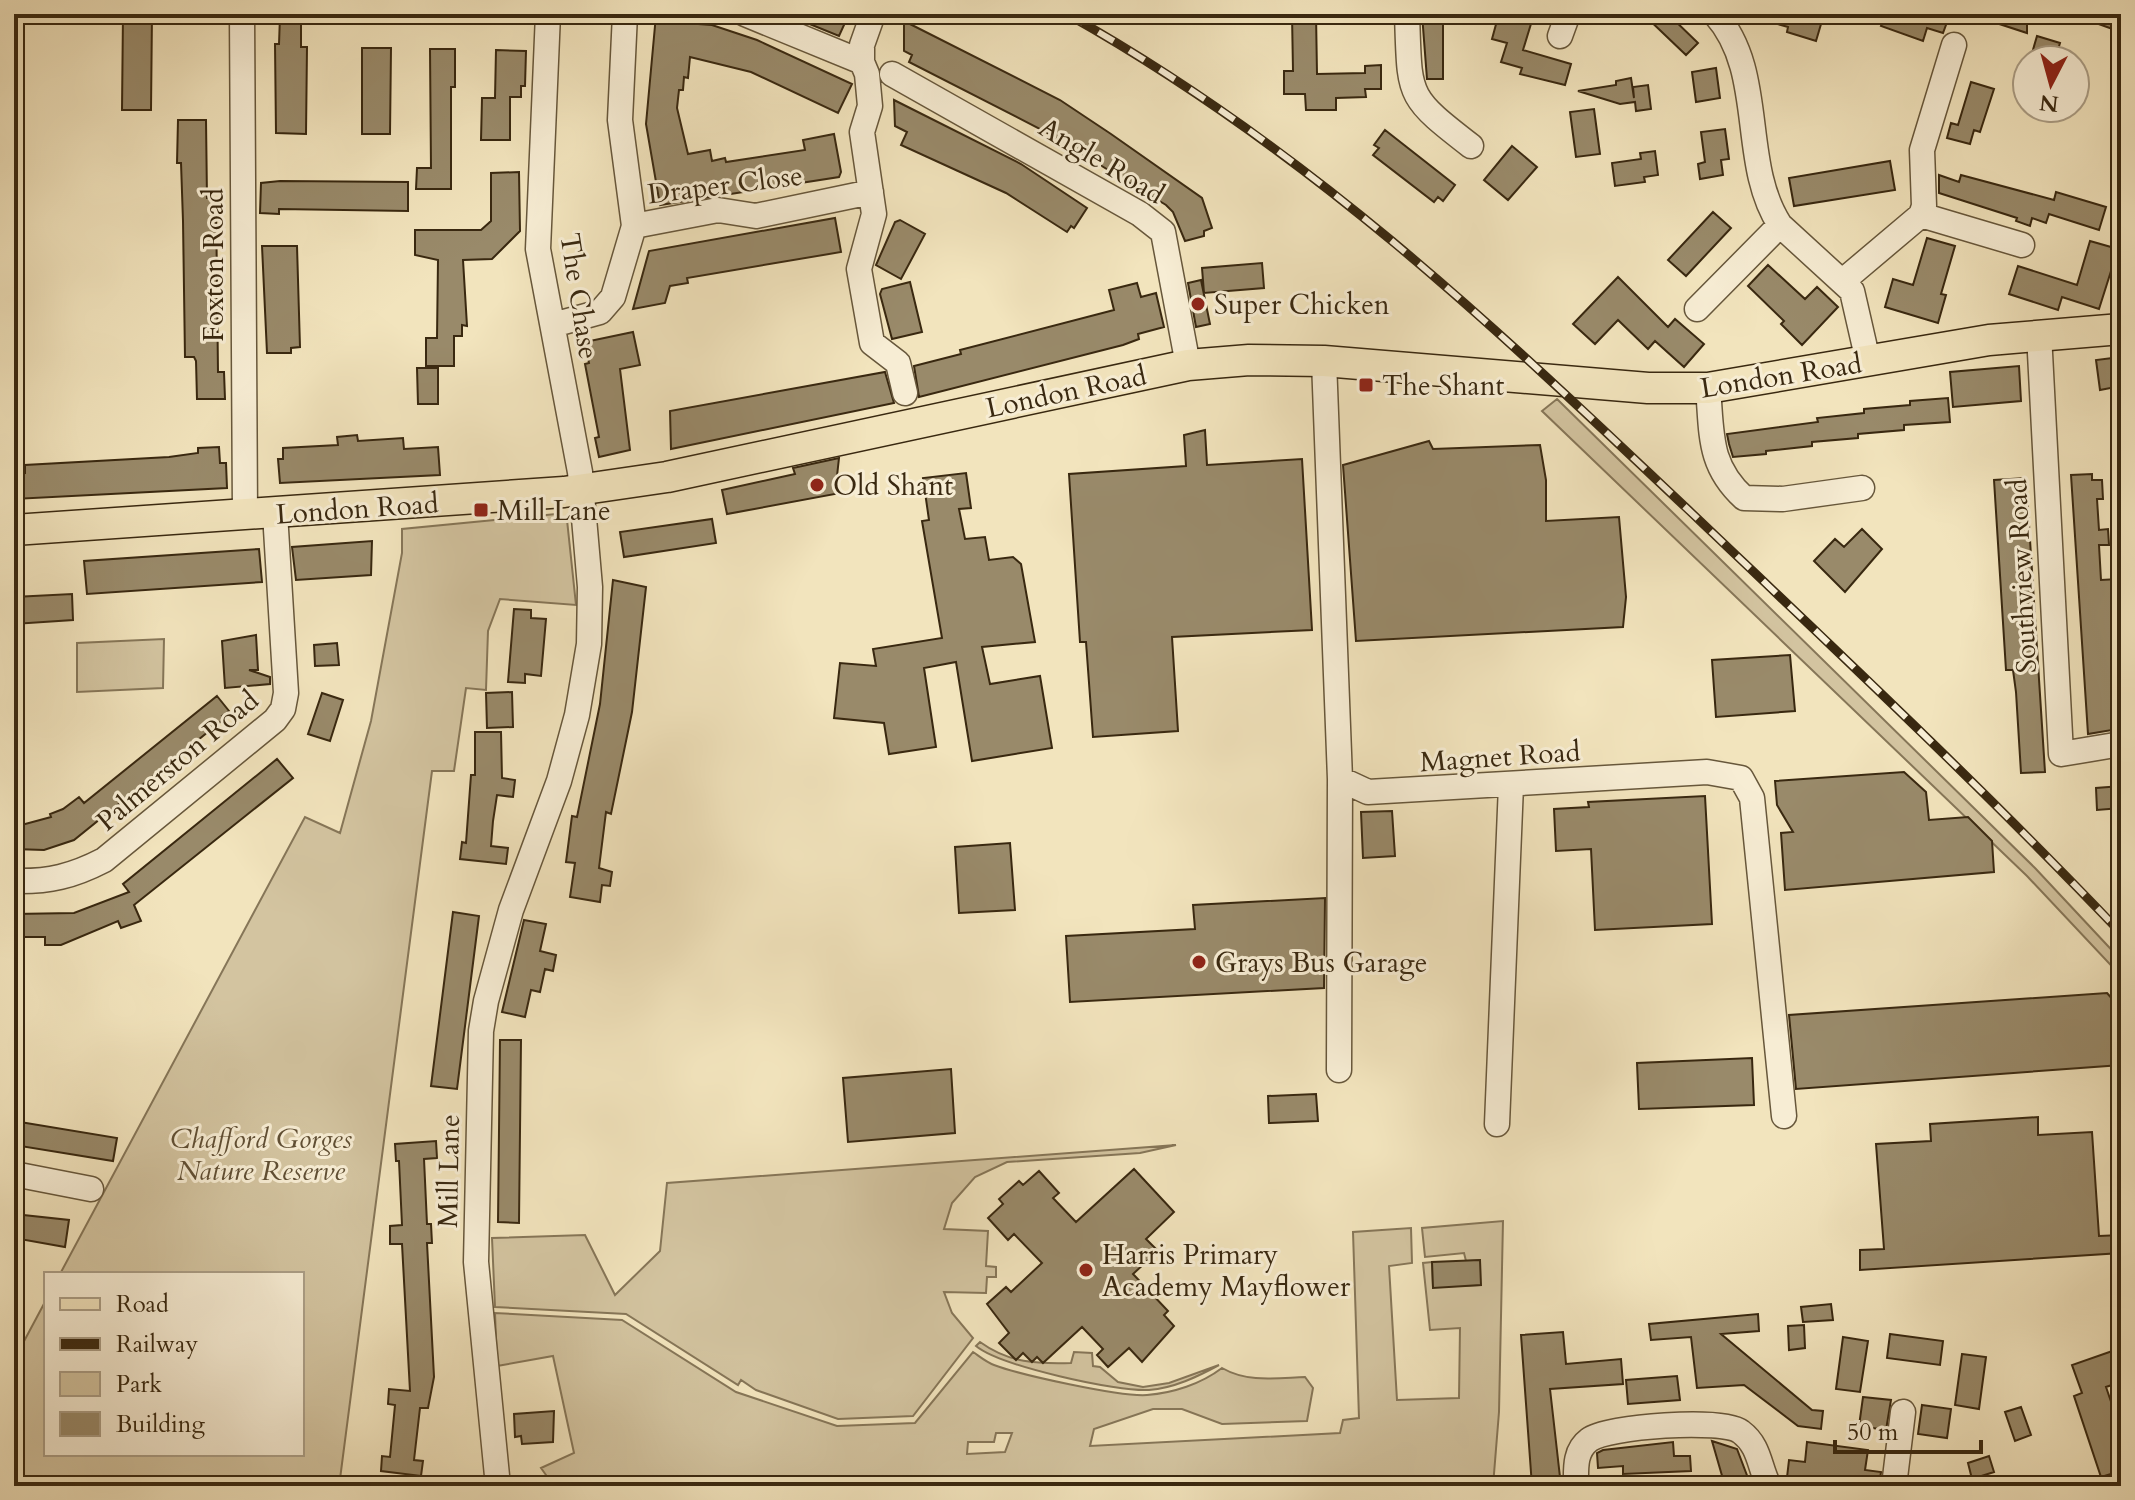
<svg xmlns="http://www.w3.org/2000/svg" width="2135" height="1500" font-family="Cardo,serif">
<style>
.green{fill:#d3c4a0;stroke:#867658;stroke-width:2;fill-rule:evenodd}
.building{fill:#998a6a;stroke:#392810;stroke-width:2}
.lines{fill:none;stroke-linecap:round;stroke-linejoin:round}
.minor-casing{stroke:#67573b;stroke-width:27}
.major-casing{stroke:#392810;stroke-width:33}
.minor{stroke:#f7edd4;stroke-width:24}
.major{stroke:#f2e4bd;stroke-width:30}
.rail-casing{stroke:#392810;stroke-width:9}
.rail{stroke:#f7edd4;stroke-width:6;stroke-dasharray:18;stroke-linecap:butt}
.poi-dot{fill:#8f2418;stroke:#f7edd4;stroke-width:3}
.labels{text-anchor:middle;stroke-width:6;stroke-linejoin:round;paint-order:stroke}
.street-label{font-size:28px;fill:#392810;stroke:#f7edd4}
.poi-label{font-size:28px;fill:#392810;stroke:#f7edd4;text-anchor:start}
.park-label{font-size:28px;font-style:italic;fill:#604f34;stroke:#f7edd4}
</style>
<rect width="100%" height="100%" fill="#f2e4bd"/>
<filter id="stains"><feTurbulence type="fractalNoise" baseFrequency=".0025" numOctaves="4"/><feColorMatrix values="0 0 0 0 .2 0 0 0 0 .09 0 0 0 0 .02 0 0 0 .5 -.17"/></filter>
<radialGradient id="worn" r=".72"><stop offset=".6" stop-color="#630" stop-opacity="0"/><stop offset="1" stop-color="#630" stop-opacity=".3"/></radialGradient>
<path class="green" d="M1557,399L2035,868L2121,960V976L2027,876L1542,411Z
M2114,465H2121V542Z
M556,514L567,520L576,605L500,599L488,631L486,690L466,688L454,771H432L340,1479L327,1480V1486H14V1360L46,1300V1454H302V1274H60L305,817L340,833L371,721L402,553V529Z
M164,639L163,688L77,692V643Z
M1176,1145L1140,1153L1007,1162L975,1177L952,1203L944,1229L988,1231L986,1266L996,1267V1277H987L986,1293L944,1292L952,1313L973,1338L913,1416L838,1419L756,1390L741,1380L738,1385L626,1314L495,1307L492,1238L585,1235L615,1295L660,1251L667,1183Z
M1503,1221L1499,1412L1493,1486H533L546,1475L541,1468L574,1453L553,1356L497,1366L495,1313L622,1320L736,1392L837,1426L915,1423L973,1352C979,1356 986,1362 994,1365C1021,1375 1120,1397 1147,1395C1173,1393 1201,1384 1222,1368C1248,1383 1277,1378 1305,1377L1313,1388L1307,1421L1222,1424L1182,1409H1153L1094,1429L1090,1446L1340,1433L1343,1420L1359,1418L1353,1232L1411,1228L1412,1263L1389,1266L1397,1400L1459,1398L1460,1328L1430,1330L1423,1263L1432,1262L1433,1287L1480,1285V1260L1466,1261L1464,1253L1425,1257L1422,1228ZM996,1433H1012L1005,1452L967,1454L968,1442H994Z
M980,1342C1009,1363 1037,1364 1071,1363L1074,1352L1092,1353L1093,1366L1100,1367L1118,1382L1143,1387L1169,1383L1219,1365C1197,1377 1174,1388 1149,1390C1117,1392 1000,1366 976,1346Z"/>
<path class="building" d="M123,14H152L151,110H122Z
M785,14H849L839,36Z
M1292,14H1316L1317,74L1365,73V66L1381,65V89H1365L1366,97L1336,98V110H1306L1305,94H1284V71H1293Z
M1422,14H1440L1443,18V79H1427Z
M1509,14H1534L1523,50L1571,64L1565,85L1520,74L1522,68L1501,62L1507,43L1492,39L1498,17L1507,19Z
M1643,14H1668L1698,43L1686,55Z
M1758,14H1824L1816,41L1787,32L1788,27L1757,18Z
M1886,14H1950L1943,33L1927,28L1923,41L1881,26Z
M1979,14H2027V33L1978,17Z
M2077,14H2121V32L2076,16Z
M656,15L685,18V23L712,25L757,40L852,84L838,113L751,72L690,57L688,78L684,77L683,90H679L677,108L688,154L710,150L712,161L725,158L726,162L805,150L803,140L834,134L841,172L839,177L660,205L646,124Z
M280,16H301V47H307L306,134L276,133L275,44H279Z
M904,21L1060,100L1111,134L1202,198L1212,228L1204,231V236L1185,241L1173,212L1166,205L1044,131L909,62L912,55L904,51Z
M2037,36L2060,43L2055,60H2030Z
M362,48H391L390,134H362Z
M430,49H455V87H451V189H416L417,168H431Z
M496,50L526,51L525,86H521V97H510V140H481L482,98H495Z
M1716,68L1720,98L1696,102L1692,72Z
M1631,78L1634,98L1633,87L1648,85L1651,109L1636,111L1635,102L1620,104L1578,91L1616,85V81Z
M1971,82L1994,89L1980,132L1974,130L1970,144L1947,138L1951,123L1958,125Z
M894,100L1021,164L1087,208L1074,228L1071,226L1067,232L1006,193L901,145L907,132L895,126Z
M1594,109L1600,154L1576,157L1570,112Z
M178,120H206L207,198H216L218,372H224L225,399H197L196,361L194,357H185L183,221L181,163H177Z
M1725,129L1729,159L1721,160L1723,175L1700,179L1698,164L1705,162L1701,132Z
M1385,130L1455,185L1443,201L1438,197L1434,202L1373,155L1379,148L1374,145Z
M1512,146L1537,167L1508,200L1484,180Z
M1655,151L1658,175L1644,177L1645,182L1615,186L1612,163L1641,159L1640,153Z
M1890,161L1895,190L1794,206L1789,178Z
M519,172L520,231L492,259L463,260L467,326L462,325V336H454V366H426V338H437L438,260L415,255V230H481L491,221V173Z
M1939,175L1959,182L1961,175L2054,200L2056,192L2106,207L2099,230L2049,214L2046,223L2032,218L2030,226L2016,221L2017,218L1939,193Z
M280,181L408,182V211L279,209V214L260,213L261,183Z
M1713,212L1731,228L1686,276L1668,260Z
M835,218L841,252L687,278L688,283L670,286L665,303L633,309L649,251Z
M900,220L925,234L901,279L876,265L895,222Z
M1927,238L1955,246L1941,294L1946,295L1938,323L1885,307L1893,279L1913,285Z
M2090,241L2118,249L2099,309L2062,297L2058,310L2009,294L2018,266L2077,285Z
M262,246H297L300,347L291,348V353H267Z
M1262,263L1264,288L1204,293L1202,268Z
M1768,265L1805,299L1817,287L1838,307L1802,345L1781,324L1784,321L1748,286Z
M1618,277L1668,327L1675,319L1704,344L1684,367L1655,341L1648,349L1618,320L1595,344L1573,324Z
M1201,280L1210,324L1196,327L1188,283Z
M910,282L922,332L892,339L880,294L882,289Z
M1137,283L1141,297L1156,293L1164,327L1138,334L1139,339L1123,345L919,397L914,366L961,354L960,350L1114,310L1109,290Z
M633,332L640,365L620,369L630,450L599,457L595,438L599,437L585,364L589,363L585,342Z
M2121,357V386L2100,390L2096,360Z
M2019,366L2021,401L1953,407L1950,372Z
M417,368H438V404H418Z
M885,372L894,403L671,449L670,411Z
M1948,398L1950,422L1904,425V430L1858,434V438L1812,442V446L1766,451V454L1733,457L1729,444L1727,434L1818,422L1817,418L1864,413V409L1910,405V401Z
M1205,430L1207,465L1302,459L1312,630L1172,637L1178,731L1093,737L1086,642H1080L1069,474L1186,466L1184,435Z
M357,435L358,441L403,438L404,449L438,447L440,475L280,483L278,459H283V448L338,445L337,437Z
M1429,441L1433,449L1540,445L1546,480V521L1619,517L1626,597L1623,627L1356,641L1343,465Z
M219,447L220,463H226L227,488L14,499V474L25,473V465L169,457L198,453V448Z
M839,458L835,494L727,514L722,490L795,474L793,468Z
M966,473L971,508L959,509L965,539L985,537L989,560L1013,557L1021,564L1035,642L982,647L990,684L1040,676L1052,748L972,761L956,662L924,668L936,747L889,754L884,723L834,718L840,663L876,666L873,649L942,638L922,521L929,520L923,478Z
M2092,474V480H2102L2103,499H2097L2099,530L2108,529L2109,545H2099L2101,580L2118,579L2121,716H2117L2118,729L2088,734L2071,475Z
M2026,478L2045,772L2021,773L2016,692L2013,670H2006L1994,480Z
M712,519L716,543L624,557L620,532Z
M1862,529L1882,549L1845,592L1814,561L1835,539L1844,547Z
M372,541L371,575L296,580L292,547Z
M259,549L262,582L87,594L84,561Z
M613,580L646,587L632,712L611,814L606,812L599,868L612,872L610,886L602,885L600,902L570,897L575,863L566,862L572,816L577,817L600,704Z
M72,594L73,620L14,624V597Z
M514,609L531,610V618L546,619L541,676L525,674V683L508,682Z
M256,635L258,670H249L270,677V684L225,688L222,641Z
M337,643L339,665L315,666L314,645Z
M1790,655L1795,711L1716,717L1712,660Z
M512,692L513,727L487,728L486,693Z
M322,693L343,700L330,741L308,734Z
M217,696L229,711L222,716L224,719L74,840L44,850L14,849V827L51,817L50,814L63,809L79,797L84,803Z
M475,732H501L502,778L515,780L513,797L497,795L493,821L491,846L508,848L506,864L460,859L462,842L466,843L471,775H475Z
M277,759L293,778L134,905L141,921L121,928L118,921L61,945H45V937H14V914L74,913L129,892L123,884Z
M1904,772L1926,792L1929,820L1968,817L1992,841L1994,872L1785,890L1781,833L1793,832L1777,805L1775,781Z
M2121,786V808L2097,810L2096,788Z
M1705,796L1712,924L1595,930L1591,849L1556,851L1554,809L1589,807L1588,802Z
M1392,811L1395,856L1363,858L1361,812Z
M1010,843L1015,910L959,913L955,847Z
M1325,898L1324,988L1070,1002L1066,936L1195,929L1193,905Z
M453,912L479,916L457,1089L431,1086Z
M524,920L546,924L540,951L556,955L553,971L545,969L540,992L531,990L525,1017L502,1012Z
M2107,993L2121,1009V1065L1796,1089L1789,1015Z
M500,1040H521L519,1223L498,1222Z
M1752,1058L1754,1105L1639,1109L1637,1063Z
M951,1069L955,1133L848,1142L843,1078Z
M1316,1094L1318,1121L1269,1123L1268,1096Z
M2038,1117V1135L2092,1132L2099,1236L2121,1235V1253L1860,1270V1250L1884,1249L1876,1144L1931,1141L1930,1124Z
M14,1121L117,1138L113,1161L14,1145Z
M436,1141L437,1158L424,1159L427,1224H431L432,1243H427L434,1377L428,1408H420L414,1460L423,1461L421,1476L381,1471L382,1456L390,1457L395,1405L388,1404L389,1389L410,1391L402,1244H390V1226L402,1225L399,1161H396L395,1144Z
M1134,1169L1174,1212L1146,1239L1158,1251L1133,1274L1168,1311L1164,1315L1174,1326L1142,1362L1129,1348L1108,1367L1097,1355L1103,1349L1082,1327L1043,1363L1037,1357L1032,1362L1023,1353L1016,1360L999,1343L1009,1333L987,1304L1006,1287L1011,1292L1042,1263L1014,1234L1008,1240L988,1218L1003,1204L999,1199L1019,1181L1023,1185L1039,1171L1059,1193L1053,1198L1076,1222Z
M14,1214L69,1220L65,1247L14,1238Z
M1480,1260L1481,1285L1433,1288L1432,1262Z
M1831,1304L1833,1320L1803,1322L1801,1307Z
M1758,1314L1759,1331L1721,1334L1812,1410L1823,1411L1821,1429L1798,1426L1744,1385L1697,1388L1691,1337L1651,1340L1649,1324Z
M1804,1325L1805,1348L1789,1350L1788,1326Z
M1563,1332L1566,1364L1621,1359L1623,1384L1550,1389L1561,1486H1532L1521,1335Z
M1890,1334L1943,1341L1940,1365L1887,1358Z
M1843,1337L1868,1341L1860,1392L1836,1389Z
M2121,1348V1382L2106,1387L2121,1431V1471L2101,1477L2074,1396L2082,1393L2072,1365Z
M1962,1354L1986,1357L1979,1409L1955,1405Z
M1677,1376L1680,1400L1628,1404L1626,1380Z
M1863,1397L1891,1400L1886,1430L1859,1426Z
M1922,1405L1951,1409L1947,1438L1918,1434Z
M2021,1407L2031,1435L2015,1441L2005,1412Z
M554,1411L553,1442L522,1444L521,1436L515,1437L514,1414Z
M1712,1441L1737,1449L1751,1486H1725Z
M1673,1442L1674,1456H1690L1691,1471L1623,1474V1466L1598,1468L1597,1453L1603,1450Z
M1807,1442L1868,1450L1865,1470L1881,1472L1879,1486H1786L1789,1460L1805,1462Z
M1989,1456L1994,1472L1972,1479L1968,1463Z"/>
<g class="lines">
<g class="minor-casing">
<path id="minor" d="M242,14L245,515
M625,14L620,120L634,226
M745,14L862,62
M873,14L862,45V62L867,74L870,106L862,132L874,214L859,269L872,343L898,363L905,393
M1407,14C1410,97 1405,95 1471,146
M1715,14C1767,72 1739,162 1780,225L1852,291L1868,361
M1560,36L1568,14
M1954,45L1922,150L1924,206L1921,215L2022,245
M892,74L1140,214L1163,232L1188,365
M1844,280L1921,215
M1697,309L1780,225
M553,325L600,312L613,297L634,226L718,210L756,216L871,192
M2039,334L2061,754L2121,744
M1324,361L1340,779L1339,1070
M1708,388C1712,434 1708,465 1744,498L1783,499L1862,488
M1340,779L1368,792L1707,772L1741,778L1752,798L1784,1116
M14,881C49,882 73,876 104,860L275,720L283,709L286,693L275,513
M1497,1124L1511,785
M14,1174L91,1189
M498,1486L476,1262L481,1031L486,1001L511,910L559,781L577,715L589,644L590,587L580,472L538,249L548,14
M1576,1486C1576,1470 1574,1451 1589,1440C1607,1426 1723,1418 1741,1432C1760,1446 1759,1467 1769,1486
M1894,1486L1903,1412"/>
</g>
<g class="major-casing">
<path id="major" d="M14,530L564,492L667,477L1188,365L1249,360L1324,361L1648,388H1708L1989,340L2121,329"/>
</g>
<use href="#minor" class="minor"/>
<use href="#major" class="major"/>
<g class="rail-casing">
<path id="rail" d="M1067,14C1311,151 1496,328 1698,519C1841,655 1985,790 2121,933"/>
</g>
<use href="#rail" class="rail"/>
</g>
<g class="poi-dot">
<circle cx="1198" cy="304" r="8"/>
<rect x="1358" y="377" width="16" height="16" rx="4"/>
<circle cx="817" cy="485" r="8"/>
<rect x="473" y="502" width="16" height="16" rx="4"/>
<circle cx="1199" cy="962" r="8"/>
<circle cx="1086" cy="1270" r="8"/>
</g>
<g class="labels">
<g class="street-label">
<text transform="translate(1102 160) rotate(31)" y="10">Angle Road</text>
<text transform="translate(725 184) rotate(-7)" y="10">Draper Close</text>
<text transform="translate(213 265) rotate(-90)" y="10">Foxton Road</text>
<text transform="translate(580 296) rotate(81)" y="10">The Chase</text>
<text transform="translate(1781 375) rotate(-9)" y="10">London Road</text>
<text transform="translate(1066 391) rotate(-12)" y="10">London Road</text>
<text transform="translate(357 508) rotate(-4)" y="10">London Road</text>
<text transform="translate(2021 576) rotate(-93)" y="10">Southview Road</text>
<text transform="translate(1500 756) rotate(-4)" y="10">Magnet Road</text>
<text transform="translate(177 760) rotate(-40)" y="10">Palmerston Road</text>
<text transform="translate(448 1171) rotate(-89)" y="10">Mill Lane</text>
</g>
<g class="poi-label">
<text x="1214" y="314">Super Chicken</text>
<text x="1382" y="395">The Shant</text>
<text x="833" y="495">Old Shant</text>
<text x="497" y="520">Mill Lane</text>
<text x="1215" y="972">Grays Bus Garage</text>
<text x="1102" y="1264">Harris Primary<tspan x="1102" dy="32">Academy Mayflower</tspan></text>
</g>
<g class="park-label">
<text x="261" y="1148">Chafford Gorges<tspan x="261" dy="32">Nature Reserve</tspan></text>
</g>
</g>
<rect width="2135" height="1500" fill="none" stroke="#f2e4bd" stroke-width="48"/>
<rect x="16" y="16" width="2103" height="1468" fill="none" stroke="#392810" stroke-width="4"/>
<rect x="24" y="24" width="2087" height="1452" fill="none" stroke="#392810" stroke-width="2"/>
<rect x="44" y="1272" width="260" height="184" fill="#f7edd4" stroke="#ab9e86" stroke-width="2"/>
<rect x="60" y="1298" width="40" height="12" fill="#f2e4bd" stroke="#ab9e86" stroke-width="2"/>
<text x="116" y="1312" font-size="24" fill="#392810">Road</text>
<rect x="60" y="1338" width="40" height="12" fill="#392810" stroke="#ab9e86" stroke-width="2"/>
<text x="116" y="1352" font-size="24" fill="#392810">Railway</text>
<rect x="60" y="1372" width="40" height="24" fill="#d3c4a0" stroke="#ab9e86" stroke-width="2"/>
<text x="116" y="1392" font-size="24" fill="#392810">Park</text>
<rect x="60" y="1412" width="40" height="24" fill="#998a6a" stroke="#ab9e86" stroke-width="2"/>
<text x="116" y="1432" font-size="24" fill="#392810">Building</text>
<g transform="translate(2051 84) rotate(186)"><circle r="38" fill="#f7edd4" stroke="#ab9e86" stroke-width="2"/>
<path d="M0-6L14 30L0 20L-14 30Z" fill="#8f2418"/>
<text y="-12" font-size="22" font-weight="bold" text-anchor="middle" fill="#392810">N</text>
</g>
<path d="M1835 1440v12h146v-12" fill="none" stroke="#392810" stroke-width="4"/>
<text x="1847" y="1440" font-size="24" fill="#392810" stroke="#f7edd4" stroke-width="6" paint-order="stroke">50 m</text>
<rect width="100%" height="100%" filter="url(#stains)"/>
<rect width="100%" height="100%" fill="url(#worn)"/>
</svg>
